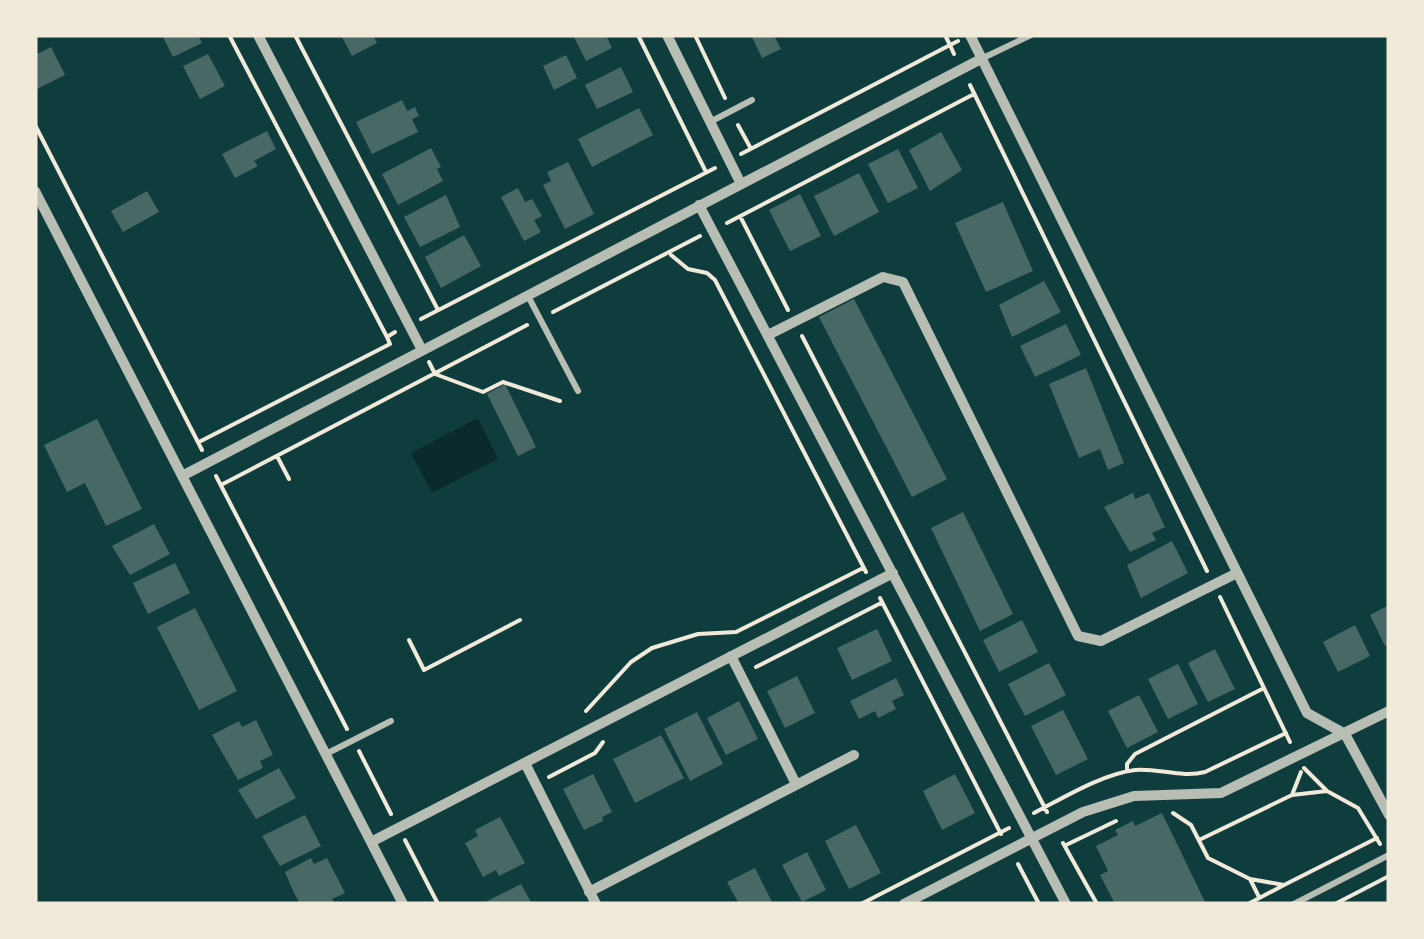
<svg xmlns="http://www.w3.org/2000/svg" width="1424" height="939" font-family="'Exo 2',sans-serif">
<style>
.water{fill:#0a2a2b}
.building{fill:#486865}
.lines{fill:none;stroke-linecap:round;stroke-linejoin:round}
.path{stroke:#f1e9da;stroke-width:4}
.service{stroke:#b8beb3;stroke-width:6}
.minor{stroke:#b8beb3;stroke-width:10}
</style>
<rect width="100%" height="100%" fill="#0f3d3e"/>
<path class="water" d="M478,418L498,459L432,493L411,453Z"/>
<path class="building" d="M162,35H198L202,43L173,57Z
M341,35H373L377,43L352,56Z
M573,35H606L612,48L586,61Z
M751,35H774L781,49L762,58Z
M51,47L65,75L35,90V55Z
M208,54L225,86L200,99L183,66Z
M566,55L577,78L554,90L543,66Z
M621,67L633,92L597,109L585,85Z
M402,100L407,111L415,107L419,116L412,119L418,132L372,154L356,122Z
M639,108L653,135L592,167L578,139Z
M267,131L276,149L254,161L258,166L235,178L222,154Z
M941,132L962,170L930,191L909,150Z
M431,148L441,167L437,169L443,181L398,205L382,174Z
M898,149L918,188L888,203L868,164Z
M568,162L594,214L565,229L543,185L551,181L547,172Z
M859,173L879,212L834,236L814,196Z
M518,188L525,202L532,199L542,216L534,220L541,232L524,241L501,197Z
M147,191L159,212L123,232L111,211Z
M800,194L821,236L790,251L769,210Z
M446,195L460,227L420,247L404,217Z
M1003,202L1033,271L986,292L955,223Z
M464,235L481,266L441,288L425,257Z
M1044,281L1061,312L1012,337L999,305Z
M854,299L947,479L912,497L819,317Z
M1066,324L1081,355L1035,377L1020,346Z
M1086,368L1124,463L1108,470L1100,449L1079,458L1049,384Z
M505,384L536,447L518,456L487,394Z
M97,419L142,509L106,526L85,483L67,492L44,445Z
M1133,493L1135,499L1149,493L1165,527L1152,533L1156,540L1130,552L1104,507Z
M963,512L1013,614L980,631L931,528Z
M154,524L170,554L130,575L112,546Z
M1172,541L1188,573L1141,598L1127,565Z
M175,563L190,593L148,614L133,583Z
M1389,605V644L1385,646L1370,615Z
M195,608L237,691L199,710L157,627Z
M1022,620L1038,652L999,672L983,640Z
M1355,625L1370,656L1338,672L1323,642Z
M877,629L892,661L852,680L837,648Z
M1215,649L1235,689L1208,702L1188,663Z
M1049,663L1066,695L1025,716L1008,684Z
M1178,664L1198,704L1168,719L1148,679Z
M797,676L815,713L785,728L767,691Z
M896,678L904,695L892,701L896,709L878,718L875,711L859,719L850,701Z
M1139,695L1158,732L1127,748L1108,711Z
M739,701L758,739L726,755L707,718Z
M1063,710L1088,759L1056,775L1031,726Z
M697,712L723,764L690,781L664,729Z
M256,720L273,755L260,761L263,768L238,780L212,735L239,721L242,727Z
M661,735L684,778L635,803L613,759Z
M279,768L296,798L256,819L238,790Z
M593,774L612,812L602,817L603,821L584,830L563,789Z
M955,774L975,813L942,830L923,791Z
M1162,813L1206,904H1115L1100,875L1108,871L1096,846L1118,835L1115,830L1133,821L1135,826Z
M305,815L321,846L280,866L262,836Z
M500,817L525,863L499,876L496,870L483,877L465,843L478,836L475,830Z
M856,825L881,873L849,889L825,841Z
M807,852L826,890L802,902L782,865Z
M311,858L314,864L327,858L345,893L332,899L335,904H300L294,893L285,872Z
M755,868L773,904H739L727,882Z
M521,884L532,904H481Z"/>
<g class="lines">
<path class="path" d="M229,35L387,337
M295,35L438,310
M638,35L706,172
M695,35L725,98
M945,35L950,45L958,41
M970,85L1207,571
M35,125L202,450
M738,125L750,147
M741,154L950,45L954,54
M740,216L788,310
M727,223L974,94
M671,255L688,269L707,273L715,280L866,572
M553,312L700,236
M421,319L715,168
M802,336L1047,812
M429,362L435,374L483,392L503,382L560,401
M199,442L390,344L387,337L395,332
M277,456L289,479
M216,476L347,729
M221,485L527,325
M1220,597L1290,742
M880,598L1001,834
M409,640L424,670L520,620
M756,667L881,603
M586,711L631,662L652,648L698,634L736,632L863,568
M359,751L391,814
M1304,768L1327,791L1358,808L1380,844
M1127,771V764L1135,754L1264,688
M549,777L595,753L603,742
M1292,795L1327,791
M1034,813C1063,798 1102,774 1135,770C1159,768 1181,778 1205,772L1286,733
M1173,813L1191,825L1208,858L1250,879L1284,885L1377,838
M405,840L438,904
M1199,840L1292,795L1301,772
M1063,843L1097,904
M1066,845L1116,821
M1018,864L1039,904
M1250,879L1259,897
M861,904L1009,828
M1248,904L1284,885
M1335,904L1389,876"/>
<path class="service" d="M983,58L1031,35
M710,122L752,100
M528,296L578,391
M326,754L391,721
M1294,904L1389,855"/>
<path class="minor" d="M258,35L422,350
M667,35L741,184
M970,35L1307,713L1345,734L1389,815
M35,191L403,904
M699,205L1066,904
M768,335L883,277L903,282L1078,636L1101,641L1237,573
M182,476L981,59
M731,656L796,784
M525,763L596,904
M371,842L893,573
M589,892L854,755
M904,904L1083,812L1134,796L1221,793L1389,711"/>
</g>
<rect width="1424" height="939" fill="none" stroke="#f1e9da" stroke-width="75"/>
</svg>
